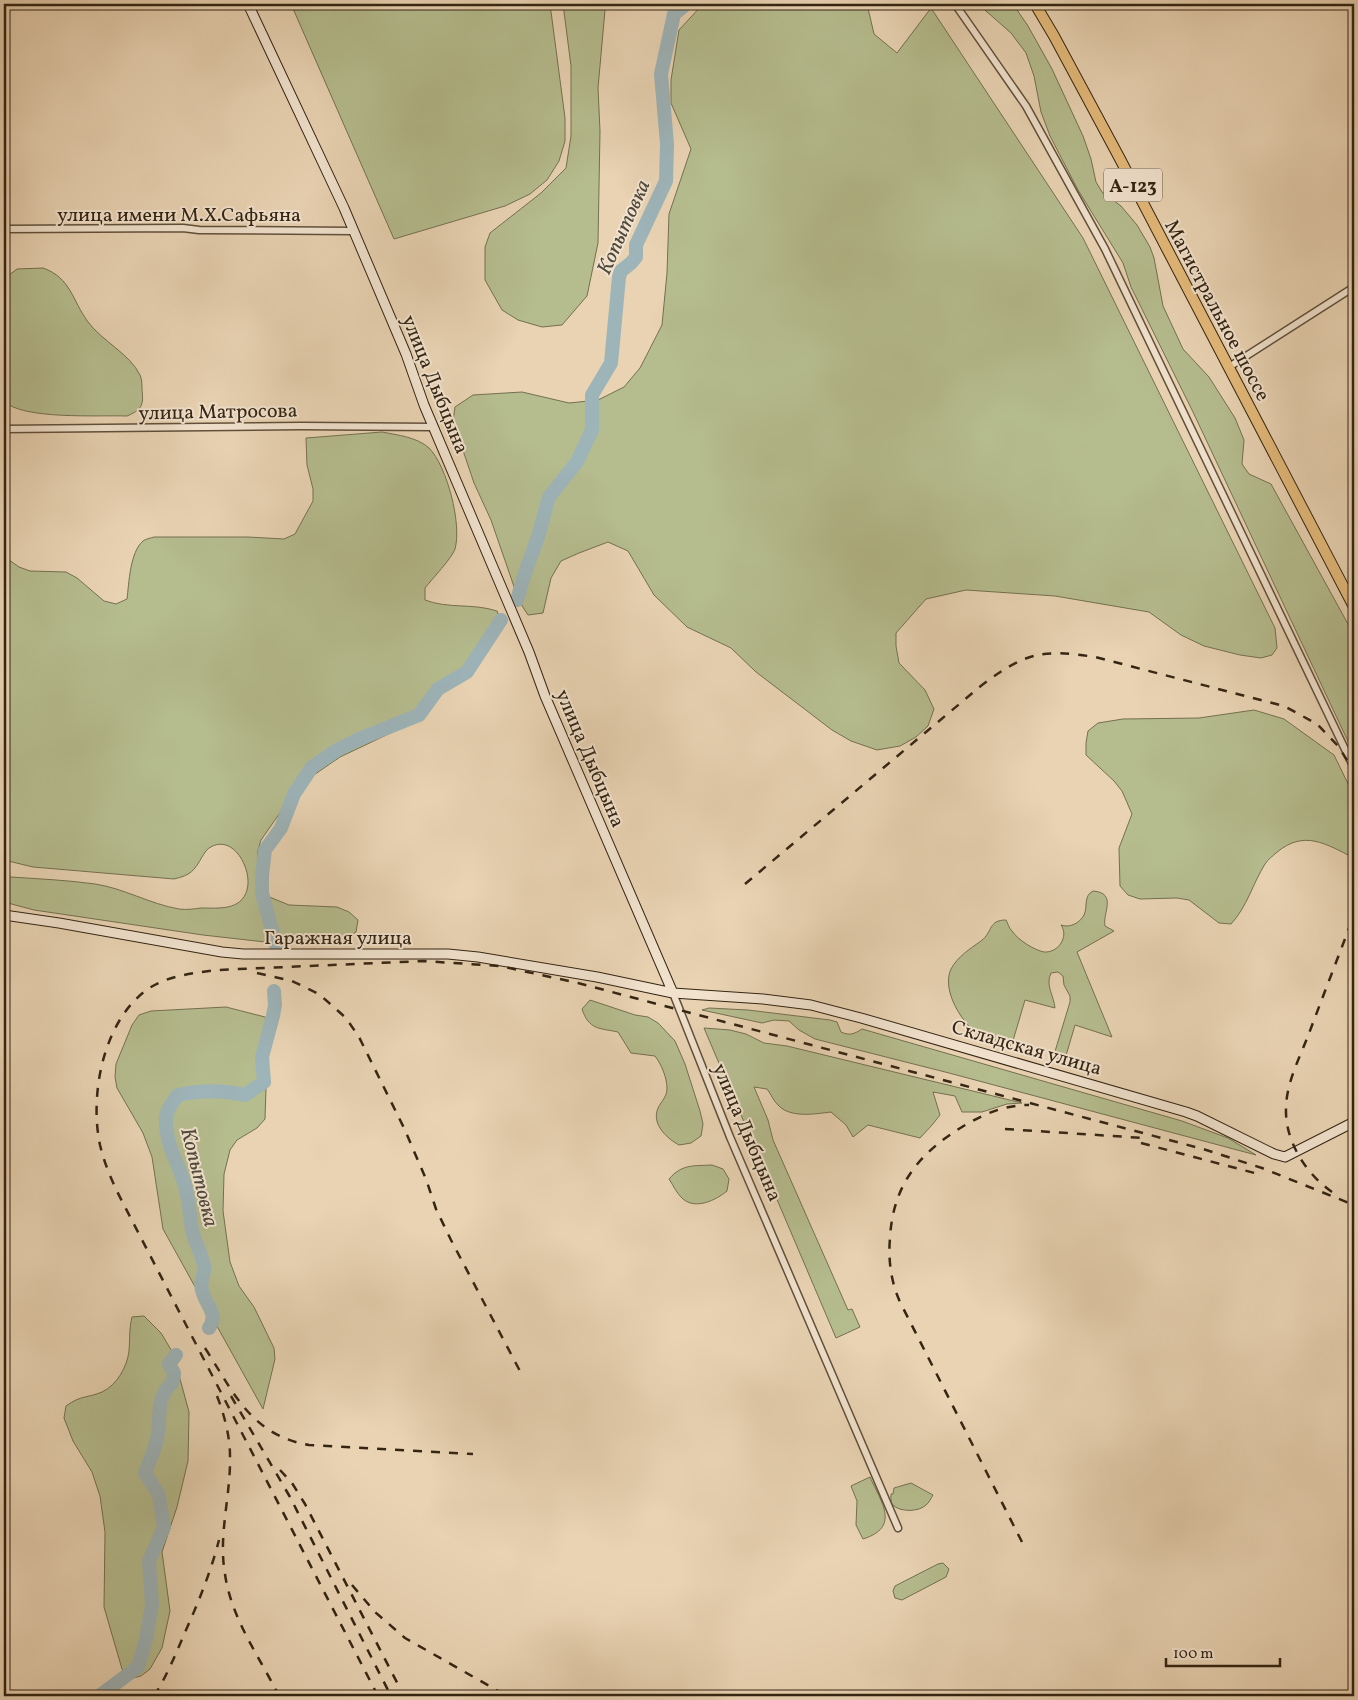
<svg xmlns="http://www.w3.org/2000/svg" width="1358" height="1700" font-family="Vollkorn,serif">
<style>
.green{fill:#b5bc8e;stroke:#747050}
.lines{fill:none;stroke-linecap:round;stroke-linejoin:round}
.river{stroke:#9db4b9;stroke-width:14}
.street-casing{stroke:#61503b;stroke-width:9}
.secondary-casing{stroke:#342513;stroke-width:11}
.primary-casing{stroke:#342513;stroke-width:12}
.street{stroke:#f1e2ce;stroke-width:6}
.secondary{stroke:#f1e2ce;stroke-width:9}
.primary{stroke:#e4ba7a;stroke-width:10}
.rail{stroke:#342513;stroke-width:2.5;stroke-dasharray:9 9;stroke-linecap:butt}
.labels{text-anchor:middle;stroke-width:4;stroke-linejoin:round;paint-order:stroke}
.shield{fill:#f1e2ce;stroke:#6d5e4b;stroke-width:1}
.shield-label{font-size:19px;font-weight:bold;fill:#342513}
.street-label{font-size:20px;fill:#342513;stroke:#f1e2ce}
.water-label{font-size:21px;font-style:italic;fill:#4e493c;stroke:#f1e2ce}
</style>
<rect width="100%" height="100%" fill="#e9d3b3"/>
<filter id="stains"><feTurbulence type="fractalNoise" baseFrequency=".004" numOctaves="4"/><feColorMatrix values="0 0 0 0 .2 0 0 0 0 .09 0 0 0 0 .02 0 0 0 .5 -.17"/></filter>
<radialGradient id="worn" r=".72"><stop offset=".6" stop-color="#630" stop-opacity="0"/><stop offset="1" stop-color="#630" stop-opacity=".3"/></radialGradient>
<path class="green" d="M291,4H550L565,118V141L559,161L547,180L530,194L505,206L394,239Z
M563,4H608L605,10L598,88L600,131L598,243L587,296L562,325L542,327L518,320L502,310L485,280V247L490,233L541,193L566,168L571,136V66Z
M703,4H867L874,34L897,53L931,8L1083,238L1275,628L1277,648L1272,655L1261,658L1240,655L1204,646L1181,635L1149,612L1055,596L966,590L926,599L896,633V646L899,663L925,690L934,709L928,726L916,737L900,746L877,750L851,741L832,730L756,672L731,648L687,627L654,595L628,551L608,542L579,553L561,561L551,578L543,613L528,615L519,601L491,520L474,483L453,421L455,407L473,395L522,392L569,403L598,400L624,387L640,368L662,325L667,273L669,214L691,149L671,103V80L679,30Z
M978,4H1013L1028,26L1052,69L1083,136L1091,159L1096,182L1102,192L1121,206L1137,225L1150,247L1154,258L1163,306L1183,349L1209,377L1235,418L1244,440L1242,464L1249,474L1271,484L1354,635V754L1193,412L1131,287L1123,263L1078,190L1050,136L1041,112L1034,76L1026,53L1011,33Z
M43,268C71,278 72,300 88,322C102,341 130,354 140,375C142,379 142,385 142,390C144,406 141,410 127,416C99,415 22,420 4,401V279L17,269Z
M382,432C397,435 417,437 429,448C447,466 462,524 455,549C452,558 432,579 425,588V600C448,609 473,603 497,611L501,622L498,633L438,698L399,729L340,757L292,790L282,810L261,840L258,850L257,874L259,886L267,896L289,905L337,907L349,912L358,920L356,932L346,938L334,941L274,943L203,935L34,910L4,902V879L11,877C39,879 67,880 95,884C123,888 150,904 179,909C186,910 194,909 201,908C218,908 241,911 247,890C253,870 233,832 209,848C206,850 204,854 202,857C194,871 191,875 174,879L33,867L4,860V552L9,560L19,567L30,571L66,572L77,578L104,601L116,604L127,599C129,583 130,552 143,541C145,539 151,538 154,537H248L284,539L295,534L313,501V489L307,465L306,438Z
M1254,710L1284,719L1334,755L1354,796V858C1326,844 1304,829 1276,853C1273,856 1268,859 1265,864C1253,883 1247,907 1231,924L1219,923L1189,900L1177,898L1140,899L1128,895L1120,886L1119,848L1132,814L1122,791L1114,781L1086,755V743L1088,731L1098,723L1123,719L1199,718Z
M1093,891C1118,893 1102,914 1105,926L1114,931L1077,952L1112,1037L1075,1025L1065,1059L1053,1058L1070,1002V996L1064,985L1063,976L1058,972L1051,973C1045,985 1054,996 1055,1008L1025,1000L1012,1044C992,1062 936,1002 951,969C958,956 970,949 981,941C993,932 988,920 1006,920C1008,924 1009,928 1012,931C1018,940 1034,950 1044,952C1059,953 1069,936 1061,925C1069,928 1079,924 1084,915C1088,907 1083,896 1093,891Z
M590,1000L635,1015L648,1017L658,1023L675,1041L685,1064L700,1111L703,1124L701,1136L691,1143L679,1145C668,1139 653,1126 657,1111C659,1103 667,1098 667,1089C667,1077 661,1064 655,1056L631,1053L618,1032C599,1028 589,1030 582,1009Z
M226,1007L265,1017L274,1023L267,1057L265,1119L257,1128L237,1140L230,1150L224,1174L223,1211L230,1262L239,1286L254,1307L274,1348L275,1359L263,1409L163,1229L152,1157L143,1133L117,1088L115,1077L116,1064L132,1025L139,1015L151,1011Z
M709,1008L748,1010L830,1020L837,1022L841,1032C850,1036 854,1034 862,1029L1182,1121L1228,1138L1256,1155L949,1073L815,1039L799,1030L789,1021L774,1020L762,1023L702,1010Z
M704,1028L730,1030L746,1034L764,1043L787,1046L1022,1103L1007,1104L982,1112H962L955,1096L933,1092L940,1115L932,1125L920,1138L868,1125L853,1137L846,1125L831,1112C815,1114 791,1118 779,1106C774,1102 771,1094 767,1089L754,1087L768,1120L773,1140L848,1310L852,1309L860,1327L836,1338Z
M712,1165L723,1169L729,1179L727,1191C716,1200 696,1210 683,1199C677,1194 673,1185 669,1179C682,1164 693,1166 712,1165Z
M144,1316L161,1333L173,1353L189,1412L188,1461L177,1507L162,1552L170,1611L162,1648L150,1669L141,1676L129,1679L122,1669L104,1607L105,1532L100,1496L92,1472L73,1441L64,1418L66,1406C81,1395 88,1398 102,1392C117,1385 127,1367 129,1351C130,1340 129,1329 132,1317Z
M870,1477C881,1502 901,1527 863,1539L856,1525L857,1501L851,1486Z
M911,1483L933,1495C931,1498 929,1503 926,1505C919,1512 901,1512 894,1506C890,1503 891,1498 891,1494H893L894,1488Z
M943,1563L949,1569L946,1577L902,1600L895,1598L893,1591L895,1586L938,1564Z"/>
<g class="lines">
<path class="river" d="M517,600L525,573L538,537L549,497L577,462L592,430V395L611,363L619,277L621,271L631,263L636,257V245L666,181L667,144L661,74L674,14L686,4
M277,949L262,893V875L265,850L281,828L294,794L312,767L337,750L359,739L419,715L438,689L467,672L501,620
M209,1328C219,1313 205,1305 202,1290C199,1281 206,1274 204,1265C201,1252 194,1241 192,1229C189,1212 189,1196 183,1180C176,1158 165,1143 166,1118C166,1110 174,1101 178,1095C202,1090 221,1090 245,1095L264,1082L262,1057L273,1016L275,1005L274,991
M99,1696L138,1667L146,1639L152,1605L149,1561L164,1527L159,1495L145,1473C149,1462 155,1450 157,1439C162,1417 154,1399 173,1382L174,1373L169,1364L176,1355"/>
<g class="street-casing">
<path id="street" d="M955,4L1026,106L1105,249L1354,768
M4,229L183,228L199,230L354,231
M1229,367L1354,287
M4,429L301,426L433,427
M673,993L730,1137L898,1528"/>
</g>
<g class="secondary-casing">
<path id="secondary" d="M248,4L344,208L406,354L424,405L529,652L545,696L673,993
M4,915L59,923L222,952L243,954H448L478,957L597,977L673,993L763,999L811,1005L861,1018L1186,1112L1197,1116L1274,1154L1285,1157L1354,1122"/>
</g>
<g class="primary-casing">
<path id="primary" d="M1035,4L1054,36L1119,157L1354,607"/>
</g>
<use href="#street" class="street"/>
<use href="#secondary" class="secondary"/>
<use href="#primary" class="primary"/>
<path class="rail" d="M745,884L982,685C1026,652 1042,649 1095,657L1284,706L1317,724L1338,746L1354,771
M257,973L292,981L319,994L346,1018L359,1037L404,1128L426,1179L436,1209L451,1240L521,1373
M1005,1129L1144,1138
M1141,1143L1262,1175
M1332,1192C1306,1174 1285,1141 1286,1109C1286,1084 1299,1059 1308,1036C1323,996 1339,955 1354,915
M205,1348C234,1393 251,1435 309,1445L473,1454
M217,1396C224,1414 230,1436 230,1456C231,1495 218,1535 225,1574C231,1618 260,1658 279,1696
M231,1396L290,1497L391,1696
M280,1470L292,1483L305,1504L404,1696
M1022,1542L900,1302C891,1282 888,1260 890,1238C893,1183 921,1151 967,1124C986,1113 1006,1105 1029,1105
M352,1585L375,1612L405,1638L507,1696
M154,1696C167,1676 176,1653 186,1630C199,1601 211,1571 219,1540
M378,1696L124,1205C114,1186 105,1166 100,1145C89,1093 104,1017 151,987C171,975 195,973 217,970L423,961L500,966L578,983L1203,1149L1262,1168L1354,1205"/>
</g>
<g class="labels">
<rect class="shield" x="1104" y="168.5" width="58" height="33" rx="4"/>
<g class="shield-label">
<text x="1133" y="192">А-123</text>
</g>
<g class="street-label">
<text x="179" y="221">улица имени М.Х.Сафьяна</text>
<text transform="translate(1218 310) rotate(62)" y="7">Магистральное шоссе</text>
<text transform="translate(436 384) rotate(68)" y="7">улица Дыбцына</text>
<text transform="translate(218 411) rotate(-1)" y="7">улица Матросова</text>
<text transform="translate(591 758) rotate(67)" y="7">улица Дыбцына</text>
<text x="338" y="944">Гаражная улица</text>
<text transform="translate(1027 1047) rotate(16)" y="7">Складская улица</text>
<text transform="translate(748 1132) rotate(67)" y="7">улица Дыбцына</text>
</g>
<g class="water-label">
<text transform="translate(623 227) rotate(-66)" y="7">Копытовка</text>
<text transform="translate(200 1177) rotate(76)" y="7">Копытовка</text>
</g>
</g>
<rect width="1358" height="1700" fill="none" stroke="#e9d3b3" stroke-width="20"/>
<rect x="5" y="5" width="1348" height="1690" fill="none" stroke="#342513" stroke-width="2.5"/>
<rect x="10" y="10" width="1338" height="1680" fill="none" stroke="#342513"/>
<path d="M1166 1658v8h114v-8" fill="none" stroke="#342513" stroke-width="2.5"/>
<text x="1173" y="1658" font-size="15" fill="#342513" stroke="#f1e2ce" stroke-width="4" paint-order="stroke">100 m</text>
<rect width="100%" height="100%" filter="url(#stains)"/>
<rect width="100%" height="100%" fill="url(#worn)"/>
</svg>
